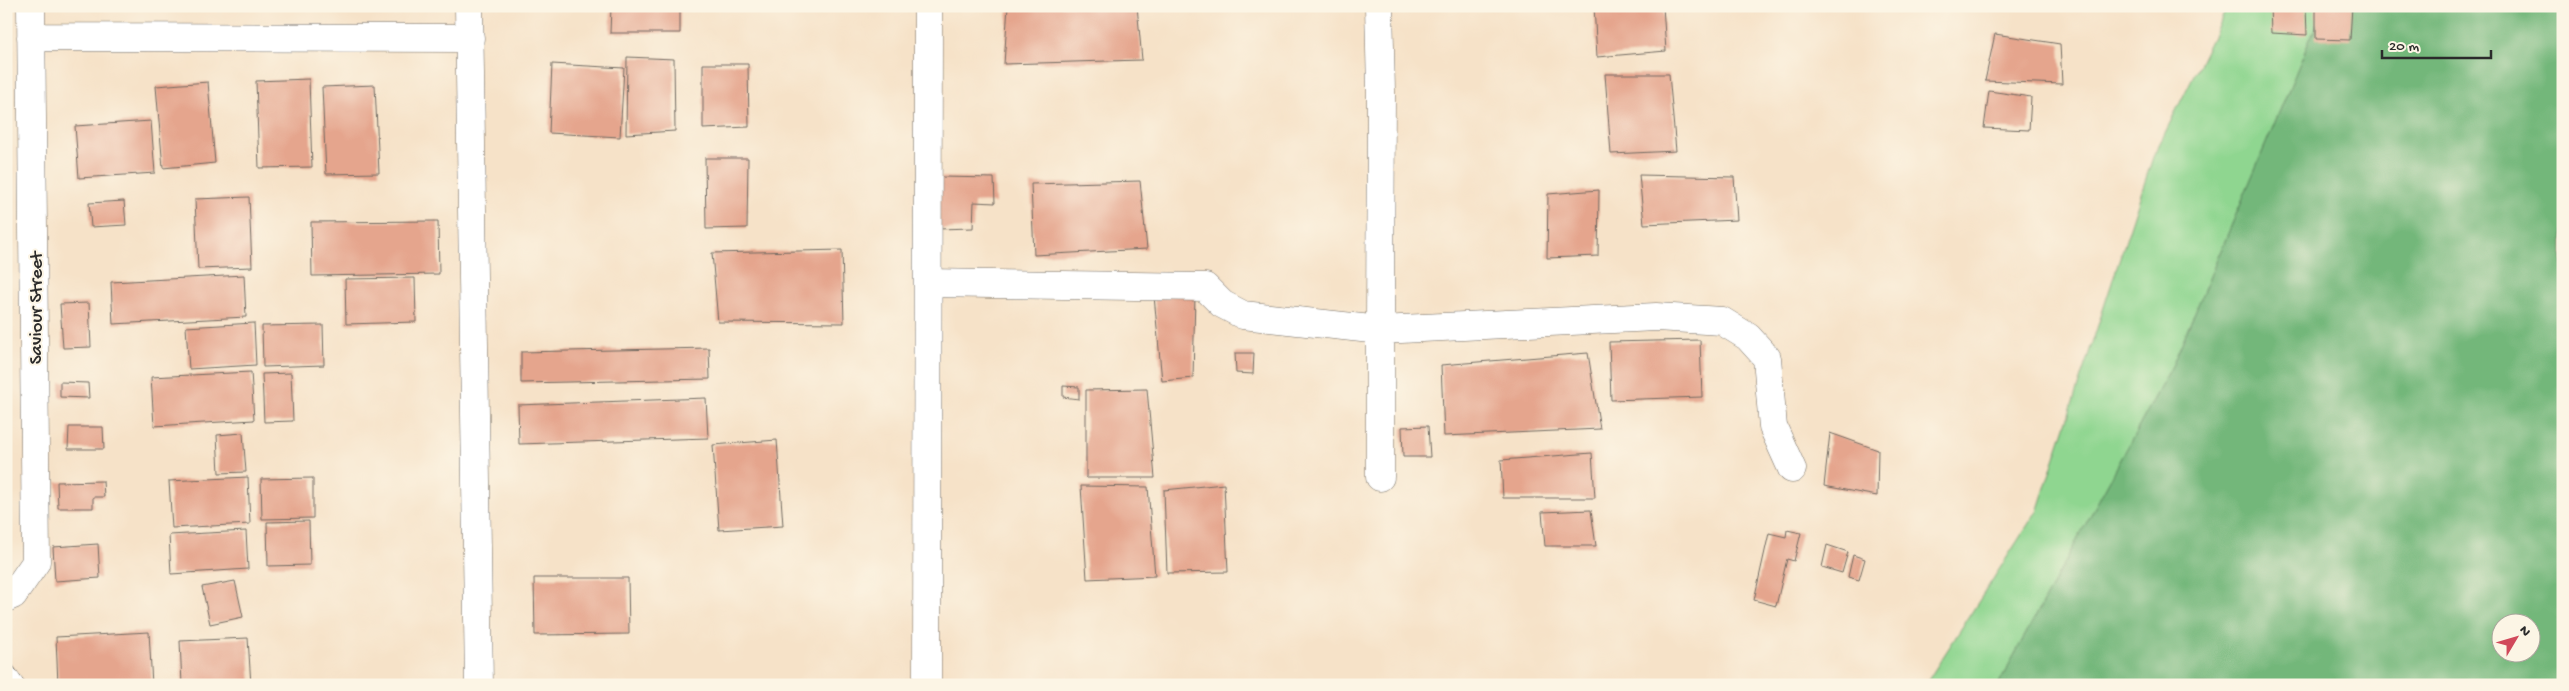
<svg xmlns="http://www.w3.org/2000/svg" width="2569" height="691" font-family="'Gochi Hand',sans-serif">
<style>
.green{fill:#8fd690;stroke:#5d805e}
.forest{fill:#73b77a;stroke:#4f7152;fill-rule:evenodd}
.building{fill:#e5a58d}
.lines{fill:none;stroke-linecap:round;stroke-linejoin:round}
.lane-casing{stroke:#726b62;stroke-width:17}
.street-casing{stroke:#726b62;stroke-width:29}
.lane{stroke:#fff;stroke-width:15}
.street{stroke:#fff;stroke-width:28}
.labels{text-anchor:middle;stroke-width:4;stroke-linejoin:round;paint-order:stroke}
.street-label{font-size:19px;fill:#2b2b2b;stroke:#fcf5e5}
</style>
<rect width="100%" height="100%" fill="#fcf5e5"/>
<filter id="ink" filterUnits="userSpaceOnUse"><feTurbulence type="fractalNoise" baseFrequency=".02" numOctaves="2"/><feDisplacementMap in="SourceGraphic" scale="10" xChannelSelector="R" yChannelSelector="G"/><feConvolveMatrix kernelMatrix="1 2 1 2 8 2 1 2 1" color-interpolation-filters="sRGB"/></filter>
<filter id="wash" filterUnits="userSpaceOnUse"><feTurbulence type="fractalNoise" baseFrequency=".0096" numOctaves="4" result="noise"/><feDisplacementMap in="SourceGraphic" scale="20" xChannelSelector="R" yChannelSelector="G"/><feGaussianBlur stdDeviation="1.12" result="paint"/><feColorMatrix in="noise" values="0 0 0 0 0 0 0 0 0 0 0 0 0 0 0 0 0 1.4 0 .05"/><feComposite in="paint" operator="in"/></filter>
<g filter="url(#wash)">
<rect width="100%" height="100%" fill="#f6e2c8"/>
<path class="green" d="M2228,6H2324L2173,364L1998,685H1925L2038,509L2153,157Z"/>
<path class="forest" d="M2324,6H2563V685H1998L2173,364ZM2502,624H2532V654H2502Z"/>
<g id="blocks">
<path class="building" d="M611,6H680V33H610Z
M1008,6H1137L1142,60L1004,64Z
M1594,6H1663L1666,51L1597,57Z
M2270,6H2306L2307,35L2271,33Z
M2316,6H2352L2350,40L2316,39Z
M1995,34L2060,44L2062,84L1985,81Z
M627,57L674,59L675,131L626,134Z
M552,64L624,68L620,137L549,133Z
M703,64H748L749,127L703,129Z
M1605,74H1669L1676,151L1611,154Z
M309,79L312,167L259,168L256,81Z
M208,82L215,163L163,168L156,86Z
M375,85L379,173L326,174L322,87Z
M1989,91L2031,97L2029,130L1984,128Z
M151,121L155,173L79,178L75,126Z
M705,158H748L747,228L706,229Z
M1639,175L1734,177L1737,220L1644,224Z
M941,177L994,178L995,203L974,202L973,228L938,229Z
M1140,181L1147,249L1034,255L1031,184Z
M1599,190L1598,256L1547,258L1548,194Z
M249,197L252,267L198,269L195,199Z
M124,201L126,225L91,227L89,203Z
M438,221L439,274L312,276L311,222Z
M842,250L844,323L718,322L712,253Z
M244,275L246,317L113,324L111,282Z
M415,278L416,322L346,324L345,279Z
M1195,295L1193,378L1162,381L1154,296Z
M89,303L91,347L63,348L60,304Z
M254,323L256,365L189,369L186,327Z
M323,325L324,365L263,367L262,326Z
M1700,340L1702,397L1611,400L1609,342Z
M709,348L710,379L521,383V352Z
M1235,353H1254L1253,374L1236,373Z
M1588,353L1600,429L1444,436L1441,365Z
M251,372L254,420L154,426L151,377Z
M291,373L293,421L264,422L262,374Z
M60,382L88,383L89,398L60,397Z
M1063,386L1079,387V399L1063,397Z
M1147,389L1155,478H1086V390Z
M706,398L708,438L519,444L518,405Z
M1428,426L1430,457H1403L1402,427Z
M69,427H103L104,449H68Z
M243,433L246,472L219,473L217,435Z
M1830,433L1878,450L1877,496L1824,486Z
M777,440L783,526L719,530L713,445Z
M1592,453L1595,498H1503L1501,460Z
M248,477L250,524L172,528L169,481Z
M313,478V518L262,519L261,479Z
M103,481L104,497H93V508H58L57,482Z
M1224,484L1228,572L1167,573L1164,490Z
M1081,486L1148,487L1155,576L1087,579Z
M1591,510L1596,546H1545L1542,512Z
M309,521L310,565L268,566L267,522Z
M1787,530L1801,533L1794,561L1787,559L1776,606L1754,600L1769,533L1786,537Z
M246,531L248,569L171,574L169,535Z
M98,544L100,578L55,581L53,547Z
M1827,545L1848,552L1842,573L1822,567Z
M1853,555L1865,559L1859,580L1848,577Z
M534,578H628L629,634L535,635Z
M235,581L243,617L210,624L202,587Z
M149,632L152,685H58L56,637Z
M248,638L251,685H182L180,641Z"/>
</g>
</g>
<g filter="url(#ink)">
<use href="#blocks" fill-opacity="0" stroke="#726b62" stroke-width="1"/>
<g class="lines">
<g class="lane-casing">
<path id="lane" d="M6,670L17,685"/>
</g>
<g class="street-casing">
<path id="street" d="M469,6L479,685
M1379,6L1381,91L1380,330L1656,317L1722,321L1748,337L1767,358L1773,427L1792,469
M31,37L470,38
M928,283L1205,287L1222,304L1243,315L1380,330V477
M6,598L13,595L36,562L31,6
M927,685L928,6"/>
</g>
<use href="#lane" class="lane"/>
<use href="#street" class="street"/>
</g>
</g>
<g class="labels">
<g class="street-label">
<text transform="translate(34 308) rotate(-90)" y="7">Saviour Street</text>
</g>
</g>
<rect width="2569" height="691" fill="none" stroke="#fcf5e5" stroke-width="25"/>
<g transform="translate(2516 638) rotate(52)"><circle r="24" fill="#fcf5e5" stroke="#a8a49b"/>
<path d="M0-4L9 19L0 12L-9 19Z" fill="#d1495b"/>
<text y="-8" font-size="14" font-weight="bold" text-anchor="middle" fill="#2b2b2b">N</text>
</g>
<path d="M2382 50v8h109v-8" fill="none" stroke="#2b2b2b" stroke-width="2.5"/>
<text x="2389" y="50" font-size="15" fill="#2b2b2b" stroke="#fcf5e5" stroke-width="4" paint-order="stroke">20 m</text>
</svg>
